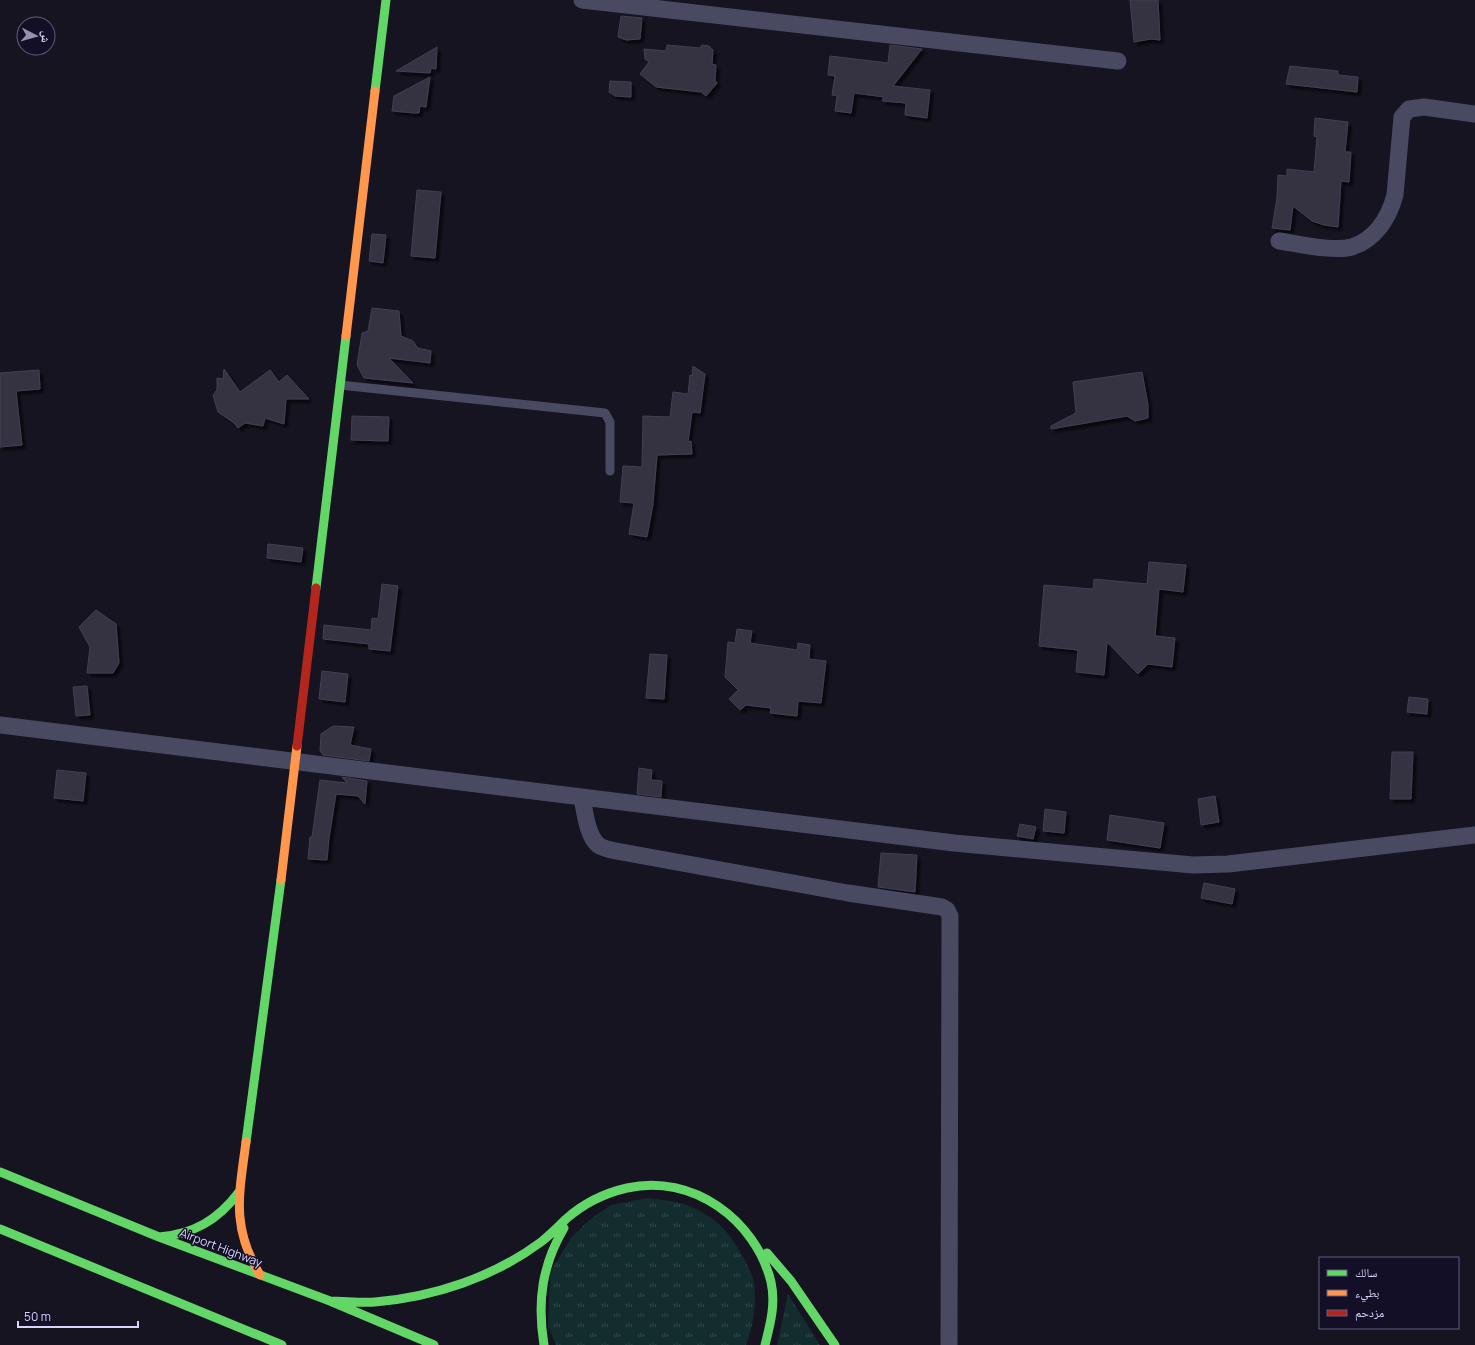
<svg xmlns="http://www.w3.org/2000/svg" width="1475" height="1345" font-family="Manrope,'Noto Naskh Arabic',sans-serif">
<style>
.grass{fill:url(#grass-tufts)}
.building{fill:#343243;stroke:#433f54;filter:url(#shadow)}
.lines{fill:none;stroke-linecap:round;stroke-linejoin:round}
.lane{stroke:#4a4962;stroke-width:9}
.street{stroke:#4a4962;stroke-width:17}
.fast{stroke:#63d668;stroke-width:9}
.slow{stroke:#ff974d;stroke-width:9}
.jam{stroke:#b3261e;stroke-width:9}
.labels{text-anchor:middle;stroke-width:3;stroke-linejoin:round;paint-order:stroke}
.street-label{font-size:12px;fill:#d9d4ff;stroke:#130f26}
</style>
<defs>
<pattern id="grass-tufts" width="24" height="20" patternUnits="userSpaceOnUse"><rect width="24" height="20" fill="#132c2d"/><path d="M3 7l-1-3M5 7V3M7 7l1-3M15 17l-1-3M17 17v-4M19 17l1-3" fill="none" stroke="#354a4c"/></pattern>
<filter id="shadow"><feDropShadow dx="3.5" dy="3.5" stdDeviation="1" flood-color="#0009"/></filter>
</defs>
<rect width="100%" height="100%" fill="#161421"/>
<path class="grass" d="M647,1198C664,1200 679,1201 694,1208C703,1212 715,1220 722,1227C733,1238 749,1265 753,1279C758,1297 753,1328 746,1345H556L548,1326L550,1272L571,1238L588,1221L611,1205Z
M788,1294L820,1345H777Z"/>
<path class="building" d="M1130,0H1158L1160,40L1151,39L1134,42Z
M621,16L642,18L640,39L626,40L618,37Z
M667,45L700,48L702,45L709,46L713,50L712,64L716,65L715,80L717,83L706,96L701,92L656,87L640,74L649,62L645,59L644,49L666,51Z
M890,45L922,49L893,86L930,90L927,118L905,115L906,103L882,101L884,97L854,93L851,113L835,111L837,96L832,95L835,76L828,75L830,56L888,63Z
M437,47L436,69L431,68L430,73L396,71Z
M1290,66L1338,71V75L1358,77L1357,92L1286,84Z
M430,77L426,107L420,106L419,113H414L392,111L394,96Z
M610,81L631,82V97L615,96L609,92Z
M1315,118L1348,122L1345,152H1351L1349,182L1341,181L1338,227L1324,225L1312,221L1293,206L1290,230L1272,228L1277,198L1278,175L1287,176V169L1314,172L1317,137L1314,136Z
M417,190L441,192L435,258L411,256Z
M372,234L386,235L383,263L369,261Z
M372,308L399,311L401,336L413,341L418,348L431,351L430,363L389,358L413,383L364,378L357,365L362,333L368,331Z
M693,366L705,374L700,413L692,412L688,442L691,441L692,454L657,455L653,504L647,537L629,534L634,503L620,502L623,466L642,467L643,416L670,417L673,392L688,394L690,375L692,376Z
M224,369L240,392L270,370L279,382L287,375L309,399H286L284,424L265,418L263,426L245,423L238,428L234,423L218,412L213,395L217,390V378L223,379Z
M39,370L40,389L16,391L22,445L0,447V373Z
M1142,372L1148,405V418L1135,421L1127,416L1051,429V426L1076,413L1073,382Z
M352,416L389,417L388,441L351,440Z
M268,544L303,548L301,562L267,558Z
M1149,562L1186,565L1183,592L1159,589L1155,636L1175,638L1172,667L1148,664L1138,674L1107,642L1104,675L1076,672L1078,650L1039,646L1044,585L1093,589L1094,579L1147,584Z
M382,584L398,586L390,651L369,649V644L323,639L324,625L371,630L372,618L378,619Z
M96,610L116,624L119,663L113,673H87L90,647L79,627Z
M737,629L752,631L750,643L797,650L798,643L810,645L809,659L826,661L821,703L798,701L797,716L770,713L771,708L746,705L740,710L729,699L738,690L725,677L728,642L735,643Z
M650,654L667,655L664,699L646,698Z
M322,671L348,674L345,702L319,699Z
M87,686L90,715L76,716L73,687Z
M1409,697L1428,699L1427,714L1407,712Z
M333,726L354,727L350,745L371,749L369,761L323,755L320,751L321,734Z
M1392,752H1413L1411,799H1390Z
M639,768L652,770L651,780L662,781L661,797L637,794Z
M57,770L86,773L83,801L54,798Z
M342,777L367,781L365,804L358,796L336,794L329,838L327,860L308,859L310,837H312L320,780L347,783Z
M1215,796L1219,822L1201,825L1198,799Z
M1045,809L1066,812L1064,833L1043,831Z
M1110,815L1164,823L1160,848L1107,840Z
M1020,824L1036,827L1033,839L1017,836Z
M881,853L917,855L915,892L878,887Z
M1204,883L1235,889L1232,904L1201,898Z"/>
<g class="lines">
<path class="lane" d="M340,385L605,413L610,422V471"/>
<path class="street" d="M582,0L1118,61
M1279,241C1299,244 1333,252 1352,247C1376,239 1389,217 1395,195L1402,117L1409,109L1424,107L1475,114
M0,725L954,843L1193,865L1228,864L1475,835
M582,798C585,812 587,835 598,845C602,848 611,850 616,851L848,893L942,907L947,910L950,916L949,1345"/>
<path class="fast" d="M375,91L386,0
M316,588L346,336
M246,1142L281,880
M0,1172L159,1237L330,1301L434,1345
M0,1229L282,1345
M159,1237C194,1234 218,1220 239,1192
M767,1253L791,1281L835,1345
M330,1301C345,1301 360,1303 375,1302C434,1297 494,1277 541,1242C550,1235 558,1227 566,1219C583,1204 605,1193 627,1188C692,1173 756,1220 771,1282C776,1304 770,1325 765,1345
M544,1345C537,1302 542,1265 564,1228"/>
<path class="slow" d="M346,336L375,91
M281,880L297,746
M246,1142C239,1195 231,1227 260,1275"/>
<path class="jam" d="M297,746L316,588"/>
</g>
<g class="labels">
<g class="street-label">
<text transform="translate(221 1248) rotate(21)" y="4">Airport Highway</text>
</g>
</g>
<rect x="1319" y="1257" width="140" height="72" fill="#130f26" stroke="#625e7d"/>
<rect x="1327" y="1270" width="20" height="6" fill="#63d668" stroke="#625e7d"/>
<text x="1355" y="1277" font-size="12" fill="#d9d4ff">سالك</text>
<rect x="1327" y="1290" width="20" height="6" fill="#ff974d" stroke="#625e7d"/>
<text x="1355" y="1297" font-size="12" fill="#d9d4ff">بطيء</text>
<rect x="1327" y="1310" width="20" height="6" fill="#b3261e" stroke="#625e7d"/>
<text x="1355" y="1317" font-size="12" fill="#d9d4ff">مزدحم</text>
<g transform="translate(36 36) rotate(96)"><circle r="19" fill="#130f26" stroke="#625e7d"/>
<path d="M0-3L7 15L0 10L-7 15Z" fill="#9591b1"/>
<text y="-6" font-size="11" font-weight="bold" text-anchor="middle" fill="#d9d4ff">ش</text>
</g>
<path d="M18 1321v6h120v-6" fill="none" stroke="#d9d4ff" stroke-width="2"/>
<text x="24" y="1321" font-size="12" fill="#d9d4ff" stroke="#130f26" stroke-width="3" paint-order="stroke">50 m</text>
</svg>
